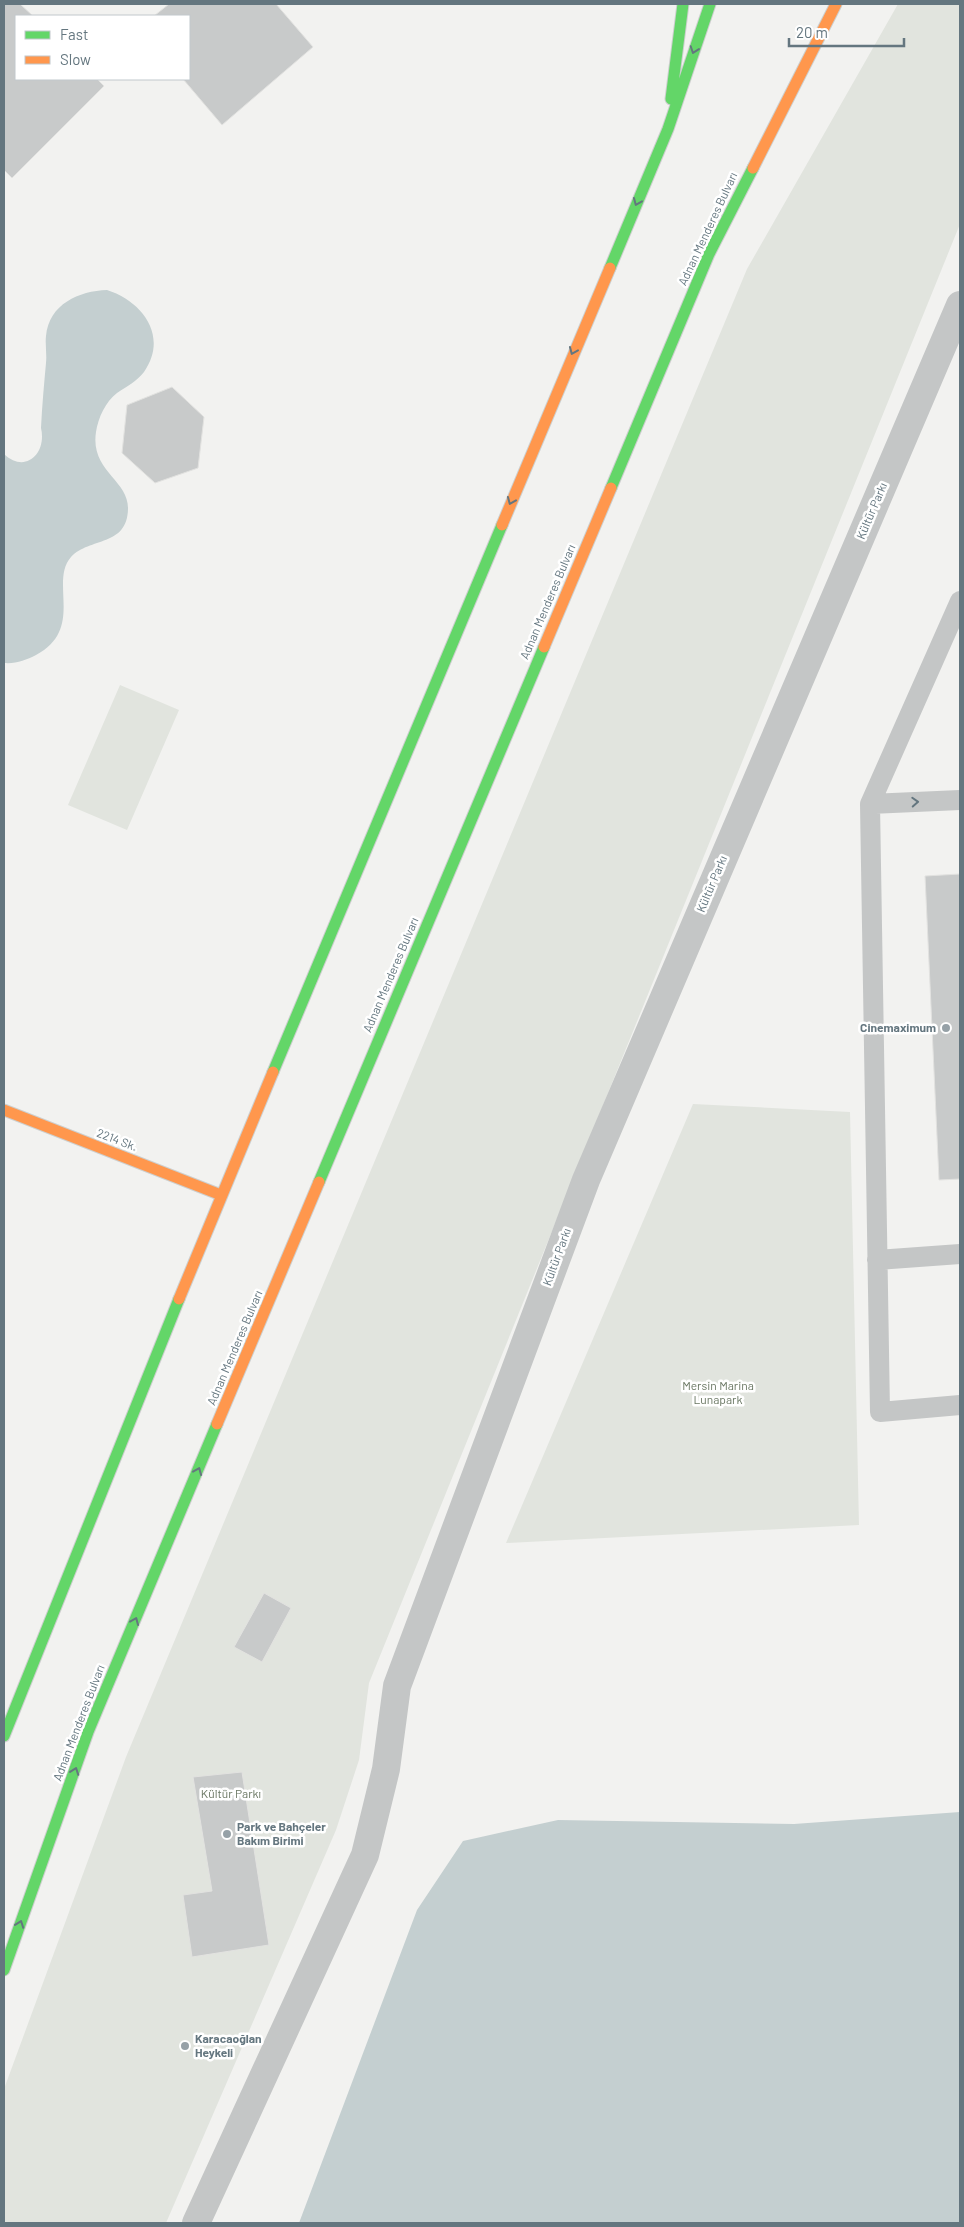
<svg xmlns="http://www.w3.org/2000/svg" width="964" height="2227" font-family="Barlow,sans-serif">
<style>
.green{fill:#e1e4de}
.water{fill:#c4cfd0}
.building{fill:#c8caca;stroke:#e2e2e0}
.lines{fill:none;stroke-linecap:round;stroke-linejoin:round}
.fast-casing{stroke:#cdcfce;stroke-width:13}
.slow-casing{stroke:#cdcfce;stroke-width:13}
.lane{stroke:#c4c6c6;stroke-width:20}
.street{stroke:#c4c6c6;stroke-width:28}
.fast{stroke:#63d668;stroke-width:11}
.slow{stroke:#ff974d;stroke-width:11}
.oneway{stroke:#64767f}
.poi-dot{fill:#96a1a7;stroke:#fff;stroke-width:2}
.labels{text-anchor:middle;stroke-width:5;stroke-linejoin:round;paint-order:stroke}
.street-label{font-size:12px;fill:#64767f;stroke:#fff}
.poi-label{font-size:12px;font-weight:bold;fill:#64767f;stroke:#fff;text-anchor:start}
.park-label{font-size:12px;fill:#697662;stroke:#fff}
</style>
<rect width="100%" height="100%" fill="#f2f2f0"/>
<path class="green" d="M898,4H960V224L369,1683L359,1760L336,1830L166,2223H4V2089L126,1757L747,269Z
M120,685L179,710L127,830L68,805Z
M693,1104L850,1112L859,1525L506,1543Z"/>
<path class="water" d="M107,290C142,301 169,336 144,372C136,382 127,386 117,393C106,401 98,418 96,432C90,471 129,480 128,509C127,547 90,537 71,557C49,582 85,629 36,655C26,660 16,664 4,663V454C25,474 47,454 41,428C42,406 44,385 46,363C47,354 45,345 46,336C49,304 79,291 107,290Z
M960,1812V2223H299L417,1910L463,1841L558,1820L794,1824Z"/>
<path class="building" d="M4,4H20L33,16H16V79H97L104,86L12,178L4,170Z
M169,4H276L313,47L222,125L183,79H189V16H154Z
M172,387L204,417L198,468L155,483L122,453L127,405Z
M960,874V1179L939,1180L925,876Z
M264,1593L291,1608L262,1662L234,1647Z
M242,1772L269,1945L192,1957L183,1895L212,1891L193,1777Z"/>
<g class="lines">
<g class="fast-casing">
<path id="fast" d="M671,99L683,4
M610,268L668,129L710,4
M611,488L709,254L753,168
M273,1072L502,525
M319,1182L544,647
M4,1736L179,1299
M4,1970L88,1732L217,1424"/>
</g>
<g class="slow-casing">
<path id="slow" d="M753,168L836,4
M502,525L610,268
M544,647L611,488
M4,1110L221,1195
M179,1299L273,1072
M217,1424L319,1182"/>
</g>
<path class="lane" d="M960,601L870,804L880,1412L960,1405
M870,804L960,800
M877,1260L960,1254"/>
<path class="street" d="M196,2223L365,1855L386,1769L397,1686L586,1180L960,305"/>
<use href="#fast" class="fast"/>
<use href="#slow" class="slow"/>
</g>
<defs><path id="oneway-chevron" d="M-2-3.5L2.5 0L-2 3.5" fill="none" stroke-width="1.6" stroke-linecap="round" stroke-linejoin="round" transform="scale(1.25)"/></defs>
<g class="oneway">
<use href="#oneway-chevron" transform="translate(694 50) rotate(109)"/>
<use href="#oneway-chevron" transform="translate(637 202) rotate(113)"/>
<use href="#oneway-chevron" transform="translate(573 351) rotate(113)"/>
<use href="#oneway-chevron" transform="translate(511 501) rotate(113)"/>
<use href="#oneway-chevron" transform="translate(915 802) rotate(-3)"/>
<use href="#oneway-chevron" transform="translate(198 1471) rotate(-67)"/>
<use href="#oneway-chevron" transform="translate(135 1621) rotate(-67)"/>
<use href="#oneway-chevron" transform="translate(75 1771) rotate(-70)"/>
<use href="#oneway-chevron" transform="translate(20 1924) rotate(-70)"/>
</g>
<g class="poi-dot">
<circle cx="946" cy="1028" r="5"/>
<circle cx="227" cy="1834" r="5"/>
<circle cx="185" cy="2046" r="5"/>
</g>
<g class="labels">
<g class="street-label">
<text transform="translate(708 229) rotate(-65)" y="4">Adnan Menderes Bulvarı</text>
<text transform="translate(872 511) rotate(-67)" y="4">Kültür Parkı</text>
<text transform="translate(548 602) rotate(-67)" y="4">Adnan Menderes Bulvarı</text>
<text transform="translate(712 884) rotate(-67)" y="4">Kültür Parkı</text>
<text transform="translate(391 975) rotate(-67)" y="4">Adnan Menderes Bulvarı</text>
<text transform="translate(117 1140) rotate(21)" y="4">2214 Sk.</text>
<text transform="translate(557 1257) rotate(-70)" y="4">Kültür Parkı</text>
<text transform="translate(235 1348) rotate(-67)" y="4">Adnan Menderes Bulvarı</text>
<text transform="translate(79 1723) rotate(-69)" y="4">Adnan Menderes Bulvarı</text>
</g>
<g class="poi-label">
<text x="936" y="1032" text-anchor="end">Cinemaximum</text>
<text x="237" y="1831">Park ve Bahçeler<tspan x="237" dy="14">Bakım Birimi</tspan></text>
<text x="195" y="2043">Karacaoğlan<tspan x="195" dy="14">Heykeli</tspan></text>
</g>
<g class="park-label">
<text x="718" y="1390">Mersin Marina<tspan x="718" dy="14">Lunapark</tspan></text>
<text x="231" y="1798">Kültür Parkı</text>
</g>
</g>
<rect width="964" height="2227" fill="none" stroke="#64767f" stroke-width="10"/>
<rect x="15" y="15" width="175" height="65" fill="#ffffff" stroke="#c1c8cc"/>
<rect x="25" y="31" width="25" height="8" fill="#63d668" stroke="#c1c8cc"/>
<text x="60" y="40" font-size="15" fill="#64767f">Fast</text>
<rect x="25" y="56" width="25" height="8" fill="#ff974d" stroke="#c1c8cc"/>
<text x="60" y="65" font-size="15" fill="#64767f">Slow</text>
<path d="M789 38v8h115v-8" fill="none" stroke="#64767f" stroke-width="2.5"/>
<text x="796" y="38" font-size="15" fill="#64767f" stroke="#ffffff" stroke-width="4" paint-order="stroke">20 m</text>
</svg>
